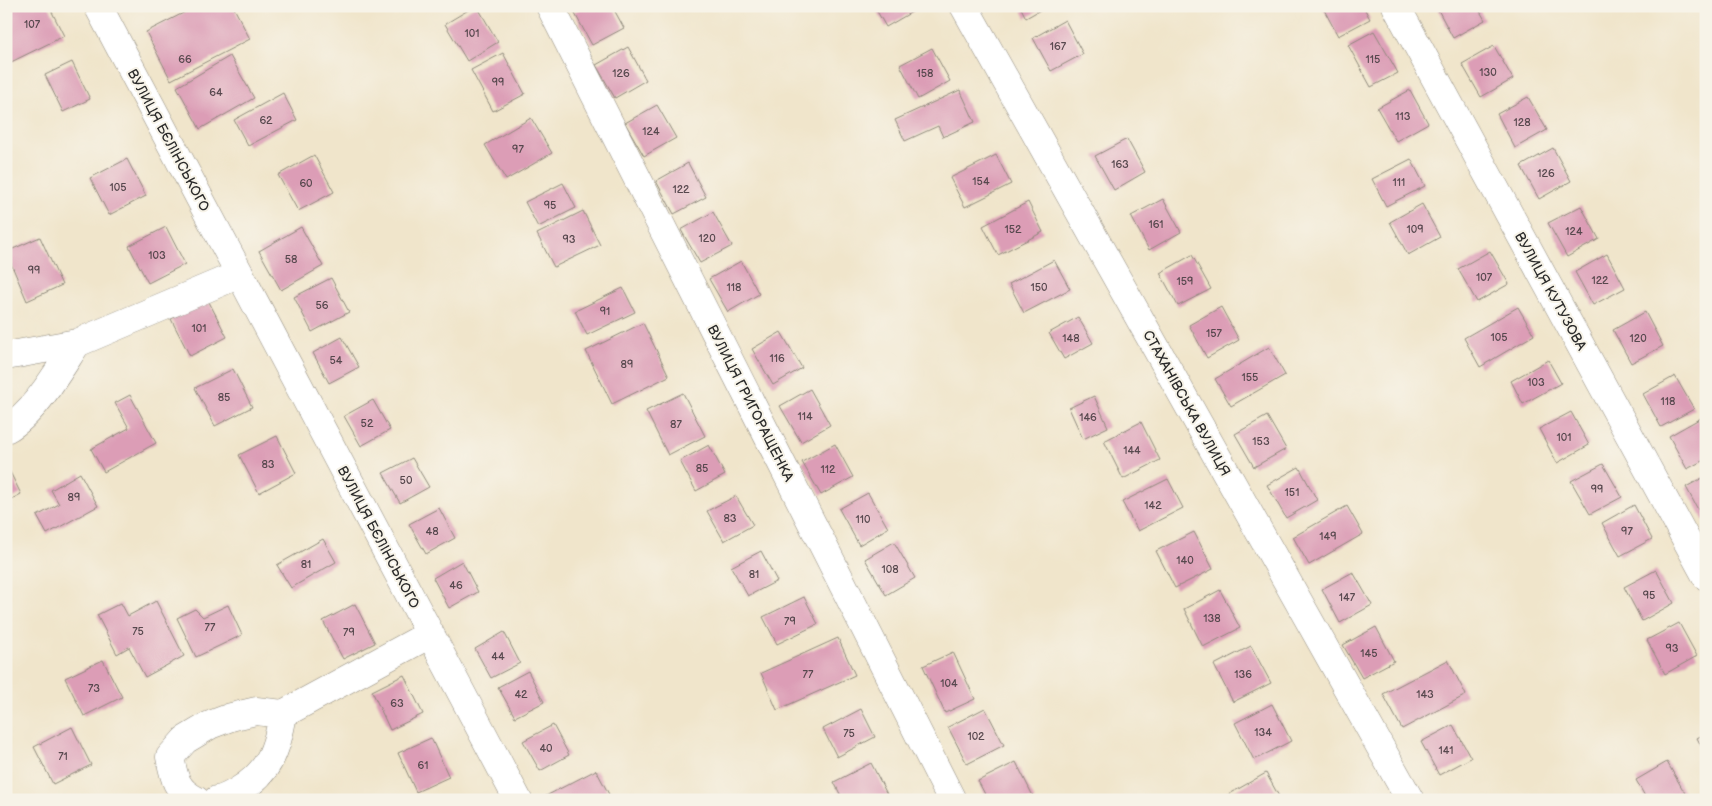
<svg xmlns="http://www.w3.org/2000/svg" width="1712" height="806" font-family="'Balsamiq Sans',sans-serif">
<style>
.building{fill:#dc9db6}
.lines{fill:none;stroke-linecap:round;stroke-linejoin:round}
.minor-casing{stroke:#8e887b;stroke-width:29}
.minor{stroke:#fff;stroke-width:28}
.labels{text-anchor:middle;stroke-width:4;stroke-linejoin:round;paint-order:stroke}
.number-label{font-size:11px;fill:#57484e}
.street-label{font-size:14px;fill:#2b2b2b;stroke:#f7f3e8}
</style>
<rect width="100%" height="100%" fill="#f7f3e8"/>
<filter id="ink" filterUnits="userSpaceOnUse"><feTurbulence type="fractalNoise" baseFrequency=".02" numOctaves="2"/><feDisplacementMap in="SourceGraphic" scale="10" xChannelSelector="R" yChannelSelector="G"/><feConvolveMatrix kernelMatrix="1 2 1 2 8 2 1 2 1" color-interpolation-filters="sRGB"/></filter>
<filter id="wash" filterUnits="userSpaceOnUse"><feTurbulence type="fractalNoise" baseFrequency=".0096" numOctaves="4" result="noise"/><feDisplacementMap in="SourceGraphic" scale="20" xChannelSelector="R" yChannelSelector="G"/><feGaussianBlur stdDeviation="1.12" result="paint"/><feColorMatrix in="noise" values="0 0 0 0 0 0 0 0 0 0 0 0 0 0 0 0 0 1.4 0 .05"/><feComposite in="paint" operator="in"/></filter>
<g filter="url(#wash)">
<rect width="100%" height="100%" fill="#f0e5cb"/>
<g id="blocks">
<path class="building" d="M18,6H49L64,36L7,64L6,12Z
M197,6H233L250,39L171,80L146,32Z
M475,6H477L498,42L467,61L445,24Z
M584,6H612L624,28L592,45L574,12Z
M874,6H916L917,9L886,27Z
M1020,6H1047L1026,18Z
M1322,6H1363L1370,19L1338,36Z
M1436,6H1477L1485,20L1453,38Z
M1065,20L1083,54L1051,71L1033,38Z
M1374,31L1398,73L1371,87L1348,45Z
M1494,46L1513,79L1481,97L1462,64Z
M628,47L646,80L615,98L596,65Z
M932,48L950,81L918,99L900,65Z
M503,53L525,94L493,111L471,70Z
M230,56L254,98L200,129L177,87Z
M72,62L90,99L63,112L45,75Z
M960,90L975,122L943,137L938,126L905,141L895,120Z
M1410,90L1428,123L1396,141L1377,108Z
M283,93L297,120L248,146L234,120Z
M1528,97L1547,130L1515,148L1497,114Z
M657,105L676,138L644,156L625,123Z
M531,118L552,153L506,180L485,145Z
M1127,139L1145,172L1114,190L1095,156Z
M1553,148L1571,181L1539,199L1521,166Z
M314,155L334,192L298,211L278,175Z
M996,155L1011,184L965,207L950,178Z
M127,159L146,196L109,215L90,178Z
M1411,159L1425,186L1386,206L1372,179Z
M688,163L706,197L674,214L656,181Z
M563,183L576,208L538,227L525,202Z
M1163,199L1181,232L1149,250L1131,216Z
M1028,202L1043,232L998,255L983,226Z
M1422,204L1440,237L1408,255L1390,222Z
M1581,206L1599,239L1567,257L1548,223Z
M583,211L600,245L554,267L537,234Z
M713,212L732,246L700,263L681,230Z
M166,227L185,264L148,283L129,246Z
M301,227L323,266L281,290L259,251Z
M40,237L62,285L27,301L6,252Z
M1490,251L1509,284L1477,302L1458,269Z
M1607,254L1625,288L1593,305L1575,272Z
M1192,255L1211,289L1178,306L1160,273Z
M1054,260L1070,289L1024,313L1009,284Z
M741,261L759,294L728,312L709,279Z
M331,278L349,312L312,332L294,297Z
M623,288L635,312L587,335L575,311Z
M208,300L227,337L190,356L171,319Z
M1221,307L1239,340L1207,358L1189,325Z
M1518,307L1534,335L1480,367L1464,338Z
M1645,312L1663,346L1631,363L1613,330Z
M1078,317L1093,343L1064,359L1049,333Z
M643,323L669,376L612,404L586,351Z
M781,332L802,368L773,385L752,349Z
M342,337L359,367L329,383L313,353Z
M1269,347L1285,375L1231,406L1215,379Z
M1548,360L1561,383L1523,404L1511,381Z
M233,369L252,407L215,426L195,388Z
M1675,376L1694,409L1661,427L1643,394Z
M810,389L830,425L801,442L780,406Z
M683,393L705,436L668,455L646,411Z
M130,395L156,443L104,472L91,449L129,428L115,403Z
M1094,396L1108,427L1083,439L1069,408Z
M373,400L390,430L361,446L344,416Z
M1571,412L1589,445L1557,463L1539,429Z
M1267,416L1286,449L1254,467L1235,434Z
M1701,418L1706,427V459L1687,469L1669,436Z
M1141,422L1160,460L1123,479L1104,441Z
M277,436L296,473L259,493L239,455Z
M835,444L853,477L821,495L802,462Z
M709,445L725,475L696,491L680,461Z
M412,458L429,487L400,503L383,473Z
M1603,464L1622,497L1590,514L1571,481Z
M1299,467L1317,500L1286,518L1267,485Z
M8,468L21,494L6,502V469Z
M80,473L98,506L47,534L37,516L59,504L51,490Z
M1706,476V520L1704,521L1686,487Z
M1168,479L1183,508L1138,531L1122,502Z
M868,493L888,528L859,545L839,509Z
M736,496L753,525L724,541L707,511Z
M1634,505L1652,539L1620,556L1602,523Z
M1347,506L1363,534L1309,565L1293,537Z
M439,508L455,538L426,554L409,524Z
M1194,532L1213,569L1175,588L1156,551Z
M323,539L336,562L291,588L277,565Z
M894,542L915,578L886,595L865,559Z
M761,551L777,581L748,596L731,567Z
M462,561L478,592L449,608L433,578Z
M1656,570L1674,603L1642,621L1624,587Z
M1353,572L1372,605L1340,623L1322,589Z
M1220,590L1240,628L1203,647L1184,609Z
M804,597L818,624L777,644L763,617Z
M156,601L184,656L145,677L129,647L117,654L97,615L121,603L128,616Z
M355,604L375,643L343,659L323,621Z
M228,605L242,635L196,657L177,618L195,609L203,617Z
M1679,623L1697,656L1665,674L1647,640Z
M1376,627L1394,661L1362,678L1343,645Z
M504,632L520,663L491,678L475,649Z
M838,638L855,675L777,710L761,673Z
M1251,646L1271,683L1233,702L1214,665Z
M953,652L975,699L945,713L923,666Z
M103,660L122,697L84,716L65,678Z
M1448,660L1466,695L1402,729L1383,694Z
M528,671L544,702L515,717L498,687Z
M404,675L423,714L390,730L372,691Z
M1272,704L1291,741L1254,760L1235,723Z
M985,708L1004,745L967,764L948,727Z
M861,709L875,737L837,757L823,729Z
M553,725L569,755L540,771L523,741Z
M1453,725L1471,758L1439,775L1421,742Z
M72,727L91,765L53,784L34,747Z
M1706,733V755L1697,738Z
M431,738L449,777L416,792L398,753Z
M1016,762L1035,800H988L978,781Z
M1667,762L1686,795L1678,800H1647L1636,780Z
M871,763L890,800H843L834,782Z
M596,770L612,800H548L546,796Z
M1266,773L1281,800H1229L1226,796Z"/>
</g>
</g>
<g filter="url(#ink)">
<use href="#blocks" fill-opacity="0" stroke="#8e887b" stroke-width="1"/>
<g class="lines">
<g class="minor-casing">
<path id="minor" d="M98,6L518,800
M550,6L952,800
M964,6L1410,800
M1396,6L1706,576
M6,356L77,343L240,274
M6,429C34,414 59,370 77,343
M196,800C176,790 174,778 170,757L185,740L210,725L231,717L256,711L283,714L430,634
M217,800C225,799 231,795 238,791C270,772 277,749 283,714"/>
</g>
<use href="#minor" class="minor"/>
</g>
</g>
<g class="labels">
<g class="number-label">
<text x="32" y="28">107</text>
<text x="472" y="37">101</text>
<text x="1058" y="50">167</text>
<text x="185" y="63">66</text>
<text x="1373" y="63">115</text>
<text x="1488" y="76">130</text>
<text x="621" y="77">126</text>
<text x="925" y="77">158</text>
<text x="498" y="86">99</text>
<text x="216" y="96">64</text>
<text x="1403" y="120">113</text>
<text x="266" y="124">62</text>
<text x="1522" y="126">128</text>
<text x="651" y="135">124</text>
<text x="518" y="153">97</text>
<text x="1120" y="168">163</text>
<text x="1546" y="177">126</text>
<text x="981" y="185">154</text>
<text x="1399" y="186">111</text>
<text x="306" y="187">60</text>
<text x="118" y="191">105</text>
<text x="681" y="193">122</text>
<text x="550" y="209">95</text>
<text x="1156" y="228">161</text>
<text x="1013" y="233">152</text>
<text x="1415" y="233">109</text>
<text x="1574" y="235">124</text>
<text x="707" y="242">120</text>
<text x="569" y="243">93</text>
<text x="157" y="259">103</text>
<text x="291" y="263">58</text>
<text x="34" y="274">99</text>
<text x="1484" y="281">107</text>
<text x="1600" y="284">122</text>
<text x="1185" y="285">159</text>
<text x="734" y="291">118</text>
<text x="1039" y="291">150</text>
<text x="322" y="309">56</text>
<text x="605" y="315">91</text>
<text x="199" y="332">101</text>
<text x="1214" y="337">157</text>
<text x="1499" y="341">105</text>
<text x="1071" y="342">148</text>
<text x="1638" y="342">120</text>
<text x="777" y="362">116</text>
<text x="336" y="364">54</text>
<text x="627" y="368">89</text>
<text x="1250" y="381">155</text>
<text x="1536" y="386">103</text>
<text x="224" y="401">85</text>
<text x="1668" y="405">118</text>
<text x="805" y="420">114</text>
<text x="1088" y="421">146</text>
<text x="367" y="427">52</text>
<text x="676" y="428">87</text>
<text x="1564" y="441">101</text>
<text x="1261" y="445">153</text>
<text x="1132" y="454">144</text>
<text x="268" y="468">83</text>
<text x="702" y="472">85</text>
<text x="828" y="473">112</text>
<text x="406" y="484">50</text>
<text x="1597" y="493">99</text>
<text x="1292" y="496">151</text>
<text x="74" y="501">89</text>
<text x="1153" y="509">142</text>
<text x="730" y="522">83</text>
<text x="863" y="523">110</text>
<text x="432" y="535">48</text>
<text x="1627" y="535">97</text>
<text x="1328" y="540">149</text>
<text x="1185" y="564">140</text>
<text x="306" y="568">81</text>
<text x="890" y="573">108</text>
<text x="754" y="578">81</text>
<text x="456" y="589">46</text>
<text x="1649" y="599">95</text>
<text x="1347" y="601">147</text>
<text x="1212" y="622">138</text>
<text x="790" y="625">79</text>
<text x="210" y="631">77</text>
<text x="138" y="635">75</text>
<text x="349" y="636">79</text>
<text x="1672" y="652">93</text>
<text x="1369" y="657">145</text>
<text x="498" y="660">44</text>
<text x="808" y="678">77</text>
<text x="1243" y="678">136</text>
<text x="949" y="687">104</text>
<text x="94" y="692">73</text>
<text x="521" y="698">42</text>
<text x="1425" y="698">143</text>
<text x="397" y="707">63</text>
<text x="1263" y="736">134</text>
<text x="849" y="737">75</text>
<text x="976" y="740">102</text>
<text x="546" y="752">40</text>
<text x="1446" y="754">141</text>
<text x="63" y="760">71</text>
<text x="423" y="769">61</text>
</g>
<g class="street-label">
<text transform="translate(169 140) rotate(62)" y="5">ВУЛИЦЯ БЄЛІНСЬКОГО</text>
<text transform="translate(1551 291) rotate(61)" y="5">ВУЛИЦЯ КУТУЗОВА</text>
<text transform="translate(751 403) rotate(63)" y="5">ВУЛИЦЯ ГРИГОРАЩЕНКА</text>
<text transform="translate(1187 403) rotate(61)" y="5">СТАХАНІВСЬКА ВУЛИЦЯ</text>
<text transform="translate(379 537) rotate(62)" y="5">ВУЛИЦЯ БЄЛІНСЬКОГО</text>
</g>
</g>
<rect width="1712" height="806" fill="none" stroke="#f7f3e8" stroke-width="25"/>
</svg>
